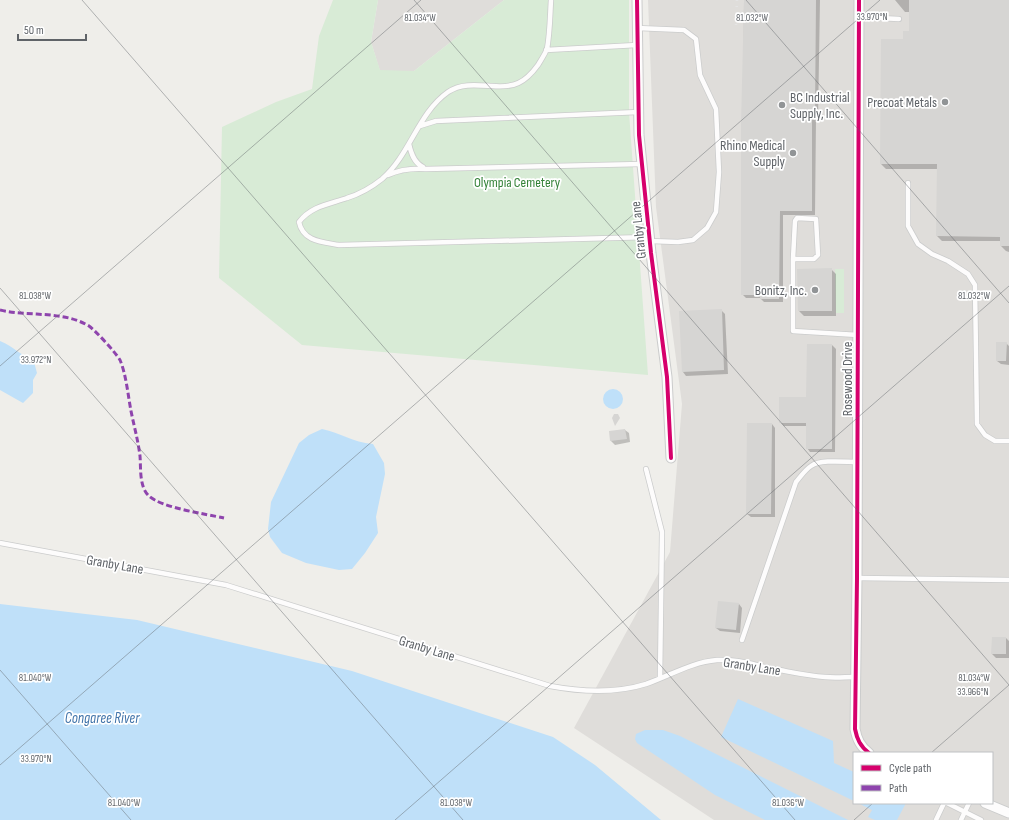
<svg xmlns="http://www.w3.org/2000/svg" width="1009" height="820" font-family="'Sofia Sans Condensed',sans-serif">
<style>
.industrial{fill:#dfddda;fill-rule:evenodd}
.green{fill:#d8ebd6}
.water{fill:#bfe0f9}
.shadow{fill:#0003}
.building{fill:#d6d5d3}
.lines{fill:none;stroke-linecap:round;stroke-linejoin:round}
.lane-casing{stroke:#cbcccc;stroke-width:6}
.street-casing{stroke:#cbcccc;stroke-width:11}
.lane{stroke:#fdfcfc;stroke-width:4.5}
.street{stroke:#fdfcfc;stroke-width:9}
.rail{stroke:#e4e4e4;stroke-width:2.5;stroke-dasharray:1 5;stroke-linecap:butt}
.quiet{stroke:#8e44ad;stroke-width:3;stroke-dasharray:6 3;stroke-linecap:butt}
.cycleway-casing{stroke:#fff;stroke-width:6}
.cycleway{stroke:#d6006c;stroke-width:4}
.ticks{fill:none;stroke:#5f6368;stroke-width:1;stroke-opacity:0.45}
.poi-dot{fill:#919496;stroke:#fff;stroke-width:1.5}
.labels{text-anchor:middle;stroke-width:3.5;stroke-linejoin:round;paint-order:stroke}
.poi-label{font-size:14px;fill:#5f6368;stroke:#fff;text-anchor:end}
.park-label{font-size:14px;fill:#348238;stroke:#fff}
.street-label{font-size:14px;fill:#5f6368;stroke:#fff}
.water-label{font-size:15px;font-style:italic;fill:#4174aa;stroke:#fff}
.ticks-label{font-size:10px;text-anchor:middle;fill:#5f6368;stroke:#fff;stroke-width:3.5;stroke-linejoin:round;paint-order:stroke}
</style>
<rect width="100%" height="100%" fill="#efeeea"/>
<path class="industrial" d="M378,0H504L414,71H380L371,42Z
M648,0H1009V820H714L574,728L670,552L682,404L656,207ZM854,753H992V803H854Z"/>
<path class="green" d="M333,0H378L371,42L380,70L414,71L504,0H629V112L648,375L302,345L219,278L222,127L276,102L312,89L319,36Z
M835,269H844V313H836Z"/>
<path class="water" d="M0,341C14,347 21,355 34,362L37,373L33,380V393L23,403L0,390Z
M603 399a10 10 0 1 1 20 0a10 10 0 1 1-20 0Z
M322,429C341,433 352,442 373,444L384,463L385,474L376,517L378,533L365,553L352,569L339,570L306,563L282,553L270,537L268,529L271,502L299,443L309,435Z
M0,604L137,620L352,671L553,737L595,765L661,820H0Z
M738,699L833,741L834,763L854,772V801L721,737Z
M645,730H663L680,736L848,820H765L715,795L637,743L635,739L636,734Z
M858,803H906L897,820H875L868,817L872,810Z"/>
<path class="shadow" d="M744,0H820L818,119H816L815,215H783V302H764L760,298H746L742,294Z
M895,0H1009V252L1006,251L1001,246V241H942L937,236L938,169H886L881,164L904,40L910,32V12H905Z
M831,269L836,274V316H804L799,311Z
M721,310L725,314L728,374L686,376L683,372L680,312Z
M1006,343L1009,346V365L1001,364L997,361Z
M832,345L836,349L835,452H810L807,448V426H784L780,422L807,398Z
M772,424L775,428V517H751L747,514Z
M625,430L629,433L630,442L615,445L611,441L610,432Z
M739,604L742,608L740,633L720,631L716,628Z
M1006,638L1009,641V658H996L992,654Z"/>
<path class="building" d="M744,0H816L815,115H812V211H780L779,299H760V295H741V125Z
M909,0H1009V246H1000V237L936,236L937,164H880L881,39H903V31H909Z
M832,268V311H798L797,269Z
M722,309L724,370L682,372L679,311Z
M996,342H1007L1006,361H996Z
M807,344H832V449H806V423H779V397H806Z
M614,414H618L620,418L615,426L612,418Z
M747,423H772L771,514H746Z
M625,429L627,439L610,441L609,431Z
M718,601L739,603L736,630L715,628Z
M992,637H1006V654H991Z"/>
<g class="lines">
<g class="lane-casing">
<path id="lane" d="M551,0C550,16 550,33 547,49C545,54 541,60 538,65C525,83 514,88 492,86C477,85 461,83 448,92C418,113 410,155 382,179C372,187 360,194 347,198C330,204 311,206 299,222C303,242 323,242 339,245L650,237
M859,17L899,19
M637,28L684,30L696,39L700,75L716,109L719,172L716,212L707,228L693,240L678,242L650,241
M546,50L637,45
M420,126L436,121L639,112
M409,144C411,153 414,163 423,167
M388,175C401,169 412,168 426,169L642,164
M908,183V226L918,244L932,254L948,261L968,274L975,285L977,424L985,435L995,441H1009
M793,259H814L818,255L816,219L797,218L795,221L793,259V331L858,335
M646,469L662,532L660,678
M0,543L226,585L550,686C582,692 614,694 646,684C669,676 692,662 717,660C738,659 754,665 774,669C791,672 808,676 825,677C835,678 845,677 855,677
M857,578L1009,580
M742,640L796,482C801,476 805,470 811,466C821,459 845,462 858,462
M947,803L981,820
M936,820L944,803
M961,820L969,803"/>
</g>
<g class="street-casing">
<path id="street" d="M637,0L639,135L651,253L667,377L671,458
M859,0L857,578L855,729C857,739 860,746 869,753
M985,803L1009,813"/>
</g>
<use href="#lane" class="lane"/>
<use href="#street" class="street"/>
<path class="rail" d="M736,25L737,0"/>
<path class="quiet" d="M0,310C29,317 62,310 89,326C96,331 116,353 120,360C126,374 128,395 131,411C134,426 138,440 140,456C141,468 139,487 149,496C162,508 206,514 224,518"/>
<g class="cycleway-casing">
<path id="cycleway" d="M637,0L639,135L651,253L667,377L671,458
M859,0L857,578L855,729C857,739 860,746 869,753"/>
</g>
<use href="#cycleway" class="cycleway"/>
</g>
<path class="ticks" d="M82,0L795,820M414,0L1009,685M746,0L1009,303M0,288L463,820M0,366L421,0M0,670L131,820M931,753L1009,685M0,765L880,0M395,820L1009,286M854,820L873,803"/>
<g class="poi-dot">
<circle cx="945" cy="102" r="4"/>
<circle cx="782" cy="105" r="4"/>
<circle cx="793" cy="153" r="4"/>
<circle cx="815" cy="290" r="4"/>
</g>
<g class="labels">
<g class="poi-label">
<text x="790" y="102" text-anchor="start">BC Industrial<tspan x="790" dy="16">Supply, Inc.</tspan></text>
<text x="937" y="107">Precoat Metals</text>
<text x="785" y="150">Rhino Medical<tspan x="785" dy="16">Supply</tspan></text>
<text x="807" y="295">Bonitz, Inc.</text>
</g>
<g class="park-label">
<text x="517" y="187">Olympia Cemetery</text>
</g>
<g class="street-label">
<text transform="translate(638 230) rotate(-96)" y="5">Granby Lane</text>
<text transform="translate(847 379) rotate(-90)" y="5">Rosewood Drive</text>
<text transform="translate(115 564) rotate(10)" y="5">Granby Lane</text>
<text transform="translate(427 648) rotate(17)" y="5">Granby Lane</text>
<text transform="translate(752 666) rotate(9)" y="5">Granby Lane</text>
</g>
<g class="water-label">
<text x="102" y="723">Congaree River</text>
</g>
</g>
<g class="ticks-label">
<text x="872" y="20">33.970°N</text>
<text x="420" y="21">81.034°W</text>
<text x="752" y="21">81.032°W</text>
<text x="974" y="299">81.032°W</text>
<text x="35" y="299">81.038°W</text>
<text x="36" y="363">33.972°N</text>
<text x="974" y="681">81.034°W</text>
<text x="35" y="681">81.040°W</text>
<text x="973" y="695">33.966°N</text>
<text x="36" y="762">33.970°N</text>
<text x="124" y="806">81.040°W</text>
<text x="456" y="806">81.038°W</text>
<text x="788" y="806">81.036°W</text>
</g>
<rect x="853" y="752" width="140" height="52" fill="#ffffff" stroke="#bfc1c3"/>
<rect x="861" y="765" width="20" height="6" fill="#d6006c" stroke="#bfc1c3"/>
<text x="889" y="772" font-size="12" fill="#5f6368">Cycle path</text>
<rect x="861" y="785" width="20" height="6" fill="#8e44ad" stroke="#bfc1c3"/>
<text x="889" y="792" font-size="12" fill="#5f6368">Path</text>
<path d="M18 34v6h68v-6" fill="none" stroke="#5f6368" stroke-width="2"/>
<text x="24" y="34" font-size="12" fill="#5f6368" stroke="#ffffff" stroke-width="3" paint-order="stroke">50 m</text>
</svg>
